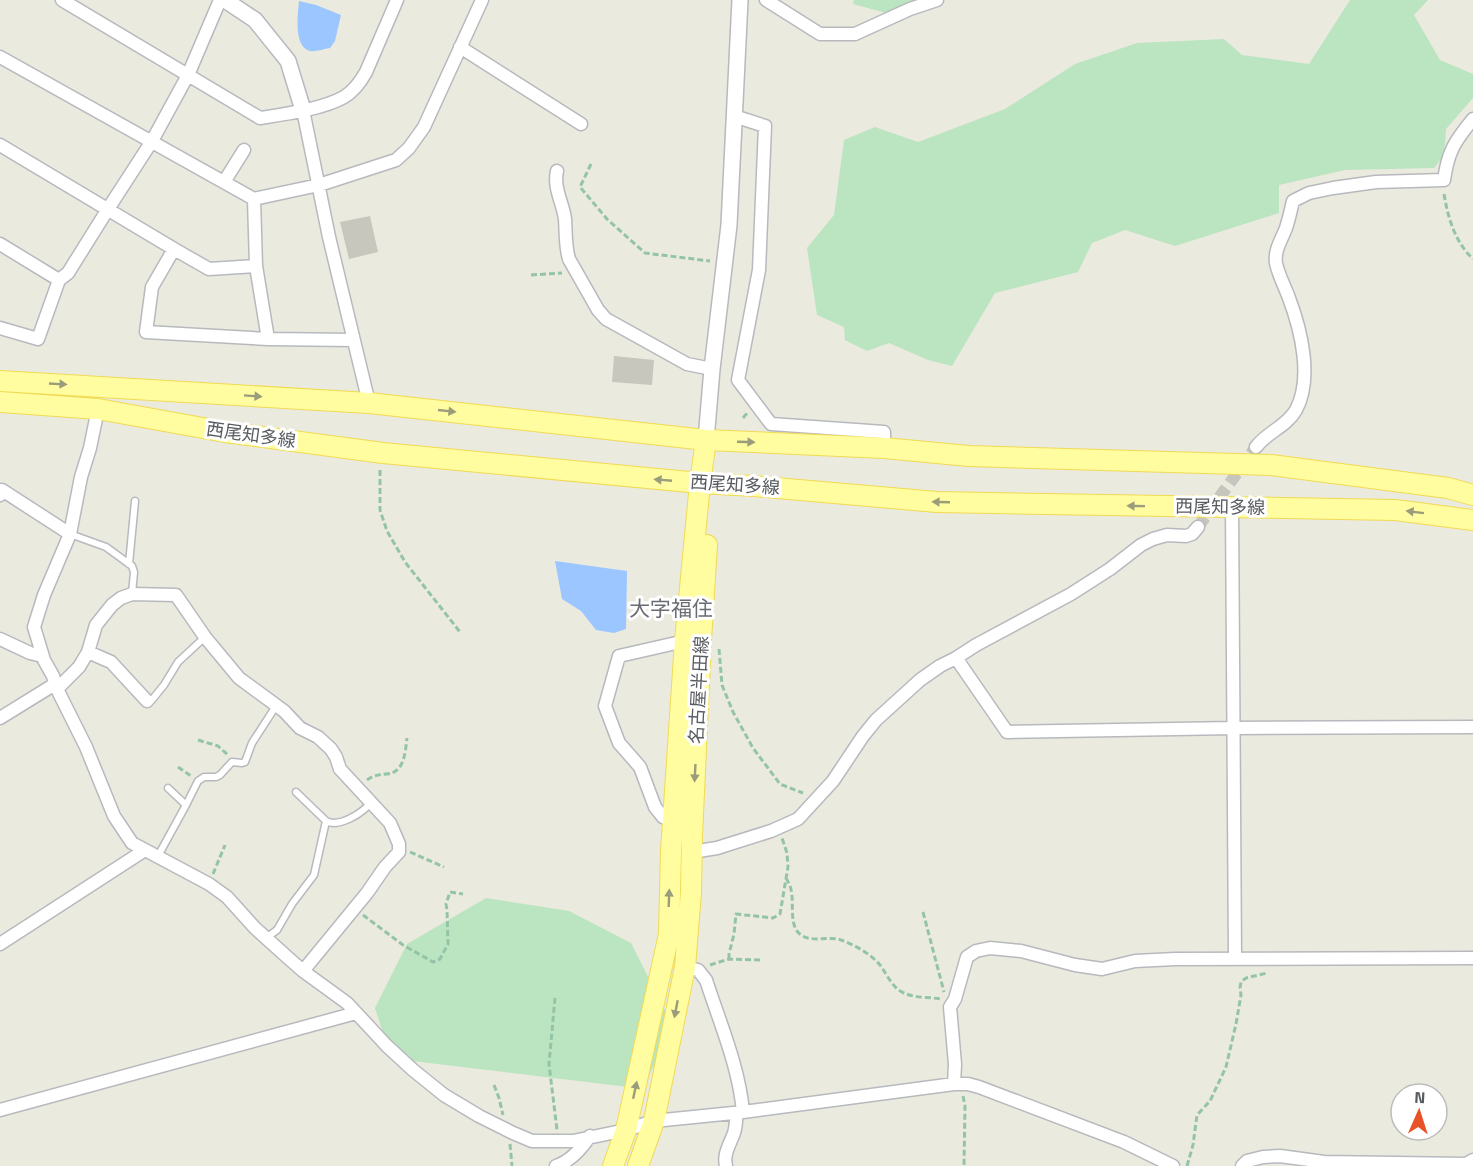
<svg xmlns="http://www.w3.org/2000/svg" width="1473" height="1166" font-family="'Titillium Web','Noto Sans JP',sans-serif">
<style>
.green{fill:#bbe4c0}
.water{fill:#9bc6ff}
.building{fill:#c8c7be}
.lines{fill:none;stroke-linecap:round;stroke-linejoin:round}
.minor-tunnel{stroke:#c6c6bf;stroke-width:12;stroke-dasharray:12 6;stroke-linecap:butt}
.service-casing{stroke:#b7b9be;stroke-width:9}
.minor-casing{stroke:#b7b9be;stroke-width:15}
.tertiary-casing{stroke:#b7b9be;stroke-width:18}
.primary-casing{stroke:#f1da53;stroke-width:22}
.path{stroke:#94c4a8;stroke-width:3;stroke-dasharray:6 3;stroke-linecap:butt}
.service{stroke:#fff;stroke-width:6}
.minor{stroke:#fff;stroke-width:12}
.tertiary{stroke:#fff;stroke-width:15}
.primary{stroke:#fffda0;stroke-width:20}
.oneway{fill:#9b9c7a}
.labels{text-anchor:middle;stroke-width:6;stroke-linejoin:round;paint-order:stroke}
.street-label{font-size:18px;fill:#585b60;stroke:#fff}
.quarter-label{font-size:21px;fill:#696c72;stroke:#fff}
</style>
<rect width="100%" height="100%" fill="#ebeadf"/>
<path class="green" d="M854,0H917L886,13L853,4Z
M1350,0H1428L1414,15L1440,60L1473,74V98L1446,129L1444,156L1434,168L1345,170L1279,185V213L1175,246L1125,230L1092,243L1078,272L995,293L952,366L928,360L889,343L867,351L845,340L844,327L817,315L807,248L834,215L844,140L875,127L918,142L1005,109L1075,64L1137,43L1224,39L1242,55L1309,64Z
M486,898L569,911L631,943L666,1012L657,1060L649,1075L636,1088L396,1059L385,1039L375,1008L407,944Z"/>
<path class="water" d="M299,1L316,5L341,15L335,41L330,48C324,49 315,52 310,51C293,46 298,14 299,1Z
M555,561L627,571L626,629L614,633L596,630L581,611L562,599Z"/>
<path class="building" d="M370,216L378,252L349,259L340,222Z
M614,356L654,360L652,385L612,382Z"/>
<g class="lines">
<path class="minor-tunnel" d="M1198,527L1256,447"/>
<g class="service-casing">
<path id="service" d="M70,534L106,547L132,566L134,572L132,594
M129,564L135,501
M147,701H151L164,685L178,662L205,637
M186,805L198,781L204,777H216L220,775L232,762L242,763L245,762L252,743L276,706
M326,821C339,828 363,813 371,802
M158,856L186,805L168,788
M266,938L277,930L292,904L314,875L326,821L296,792"/>
</g>
<g class="minor-casing">
<path id="minor" d="M62,0L260,118C285,114 323,109 344,97C354,91 361,81 366,72L397,0
M766,0L820,34H855L910,9L937,0
M460,47L581,124
M0,57L254,199L319,185L396,160L409,148L424,127L482,0
M303,110L329,237L369,403
M734,116L765,126L759,270L738,380L771,424L884,432V448
M0,145L174,249L152,287L146,332L268,339L353,340
M557,171C553,188 563,203 565,219C566,233 565,245 569,259L598,310L606,319L687,364L712,369
M224,182L244,150
M254,199L256,266L268,339
M0,244L59,280L68,273L108,209L152,141L188,75L220,0
M174,249L209,269L256,266
M0,328L38,339L59,280
M98,409L90,448L81,477L70,534L44,595L34,627L44,660L53,676L57,689L86,747L114,816L132,843L209,884L227,897L255,928L286,956L303,971L347,1003L387,1046L413,1070L444,1095L479,1116L513,1133L532,1141H573L626,1130L654,1121L743,1112L954,1084H968L979,1087L1124,1142L1173,1166
M1256,447C1267,432 1286,427 1296,410C1313,378 1301,330 1289,298C1285,287 1278,274 1276,263C1274,250 1282,239 1286,228C1289,219 1291,210 1293,201L1309,193L1333,188L1376,182L1444,180C1448,151 1455,141 1473,119
M0,495L2,490L70,534
M1232,508L1235,958
M0,639L30,653L42,656
M88,652L96,625L112,605L121,598L132,594L176,595L205,637L239,678L284,711L300,728L318,737L331,749L336,757L340,769L390,823L399,844V852L385,867L367,893L303,971
M956,658L1007,732L1233,728L1473,727
M57,689L79,667L88,652L111,662L147,701
M0,718L55,684
M673,822L663,817L655,807L640,767L619,743L605,706L619,656L685,641
M692,852L717,848L771,831L798,819L833,781L863,736L876,720L920,680L940,666L956,658L976,645L1071,594L1110,569L1141,545L1153,539L1167,535L1186,536L1192,534L1198,527
M0,944L145,850
M685,967L698,970L706,980C720,1023 739,1067 743,1112
M954,1084L955,1064L950,1007L955,999L967,957L976,951L990,948L1021,951L1075,965L1102,969L1135,961L1175,959L1473,958
M0,1110L356,1013
M556,1166C571,1161 582,1148 590,1136
M726,1166C723,1154 730,1144 734,1133C736,1127 736,1119 737,1113
M1242,1166L1247,1161L1263,1157L1280,1156L1324,1162L1466,1164L1473,1160"/>
</g>
<g class="tertiary-casing">
<path id="tertiary" d="M225,0L255,20L288,61L303,110
M706,440L712,369L729,225L740,0"/>
</g>
<g class="primary-casing">
<path id="primary" d="M0,381L369,403L706,440L884,448L969,456L1271,465L1448,488L1473,495
M0,402L98,409L225,432L383,453L700,483L753,486L937,502L1395,510L1473,520
M613,1166L626,1130L669,934L671,851L685,641L700,483L706,440
M638,1166L654,1121L685,967L691,892L692,836L701,640L707,545"/>
</g>
<path class="path" d="M591,164L580,187L607,219L645,253L710,261
M1444,194C1448,218 1455,242 1473,259
M531,275L562,273
M743,418L748,412
M380,470V510L387,531L405,562L460,632
M719,649L722,685L733,712L753,748L780,784L803,793
M198,740L218,746L228,755
M178,767L191,776
M367,780C374,775 378,775 386,774C405,773 405,752 407,738
M410,852L444,867
M213,874L225,845
M786,878C787,880 789,883 790,886C795,899 789,920 797,931C807,945 829,935 841,940C855,945 871,954 880,965C887,974 892,988 904,993C914,998 929,997 941,999
M923,912L944,992
M363,915L403,945L433,962L440,959L448,944L447,910L446,904L450,892L463,894
M729,959V954L734,934L736,914L773,918L780,914L788,867L787,853L782,838
M710,965L729,959L761,960
M555,998L549,1064L557,1130
M494,1085L499,1098L503,1115
M963,1096L965,1106L964,1166
M510,1144L512,1166
M1187,1166L1193,1145L1197,1115L1210,1101L1226,1067L1236,1024L1241,995L1240,988L1241,982L1246,978L1267,973"/>
<use href="#service" class="service"/>
<use href="#minor" class="minor"/>
<use href="#tertiary" class="tertiary"/>
<use href="#primary" class="primary"/>
</g>
<defs><path id="oneway-solid" d="M-6-.8H1V-3.2L6.5 0L1 3.2V.8H-6Z" transform="scale(1.5)"/></defs>
<g class="oneway">
<use href="#oneway-solid" transform="translate(58 384) rotate(3)"/>
<use href="#oneway-solid" transform="translate(253 396) rotate(4)"/>
<use href="#oneway-solid" transform="translate(447 411) rotate(6)"/>
<use href="#oneway-solid" transform="translate(746 442) rotate(2)"/>
<use href="#oneway-solid" transform="translate(663 480) rotate(-175)"/>
<use href="#oneway-solid" transform="translate(941 502) rotate(-178)"/>
<use href="#oneway-solid" transform="translate(1136 506) rotate(-179)"/>
<use href="#oneway-solid" transform="translate(1415 512) rotate(-173)"/>
<use href="#oneway-solid" transform="translate(695 773) rotate(93)"/>
<use href="#oneway-solid" transform="translate(669 898) rotate(-88)"/>
<use href="#oneway-solid" transform="translate(676 1009) rotate(101)"/>
<use href="#oneway-solid" transform="translate(635 1090) rotate(-78)"/>
</g>
<g class="labels">
<g class="street-label">
<text transform="translate(251 435) rotate(8)" y="6">西尾知多線</text>
<text transform="translate(735 485) rotate(4)" y="6">西尾知多線</text>
<text transform="translate(1220 507) rotate(1)" y="6">西尾知多線</text>
<text transform="translate(699 690) rotate(-87)" y="6">名古屋半田線</text>
</g>
<g class="quarter-label">
<text x="671" y="616">大字福住</text>
</g>
</g>
<g transform="translate(1419 1112) rotate(3)"><circle r="28" fill="#ffffff" stroke="#bcbdbf" stroke-width="1.5"/>
<path d="M0-4.5L10 22L0 15L-10 22Z" fill="#e85228"/>
<text y="-9" font-size="16" font-weight="bold" text-anchor="middle" fill="#585b60">N</text>
</g>
</svg>
